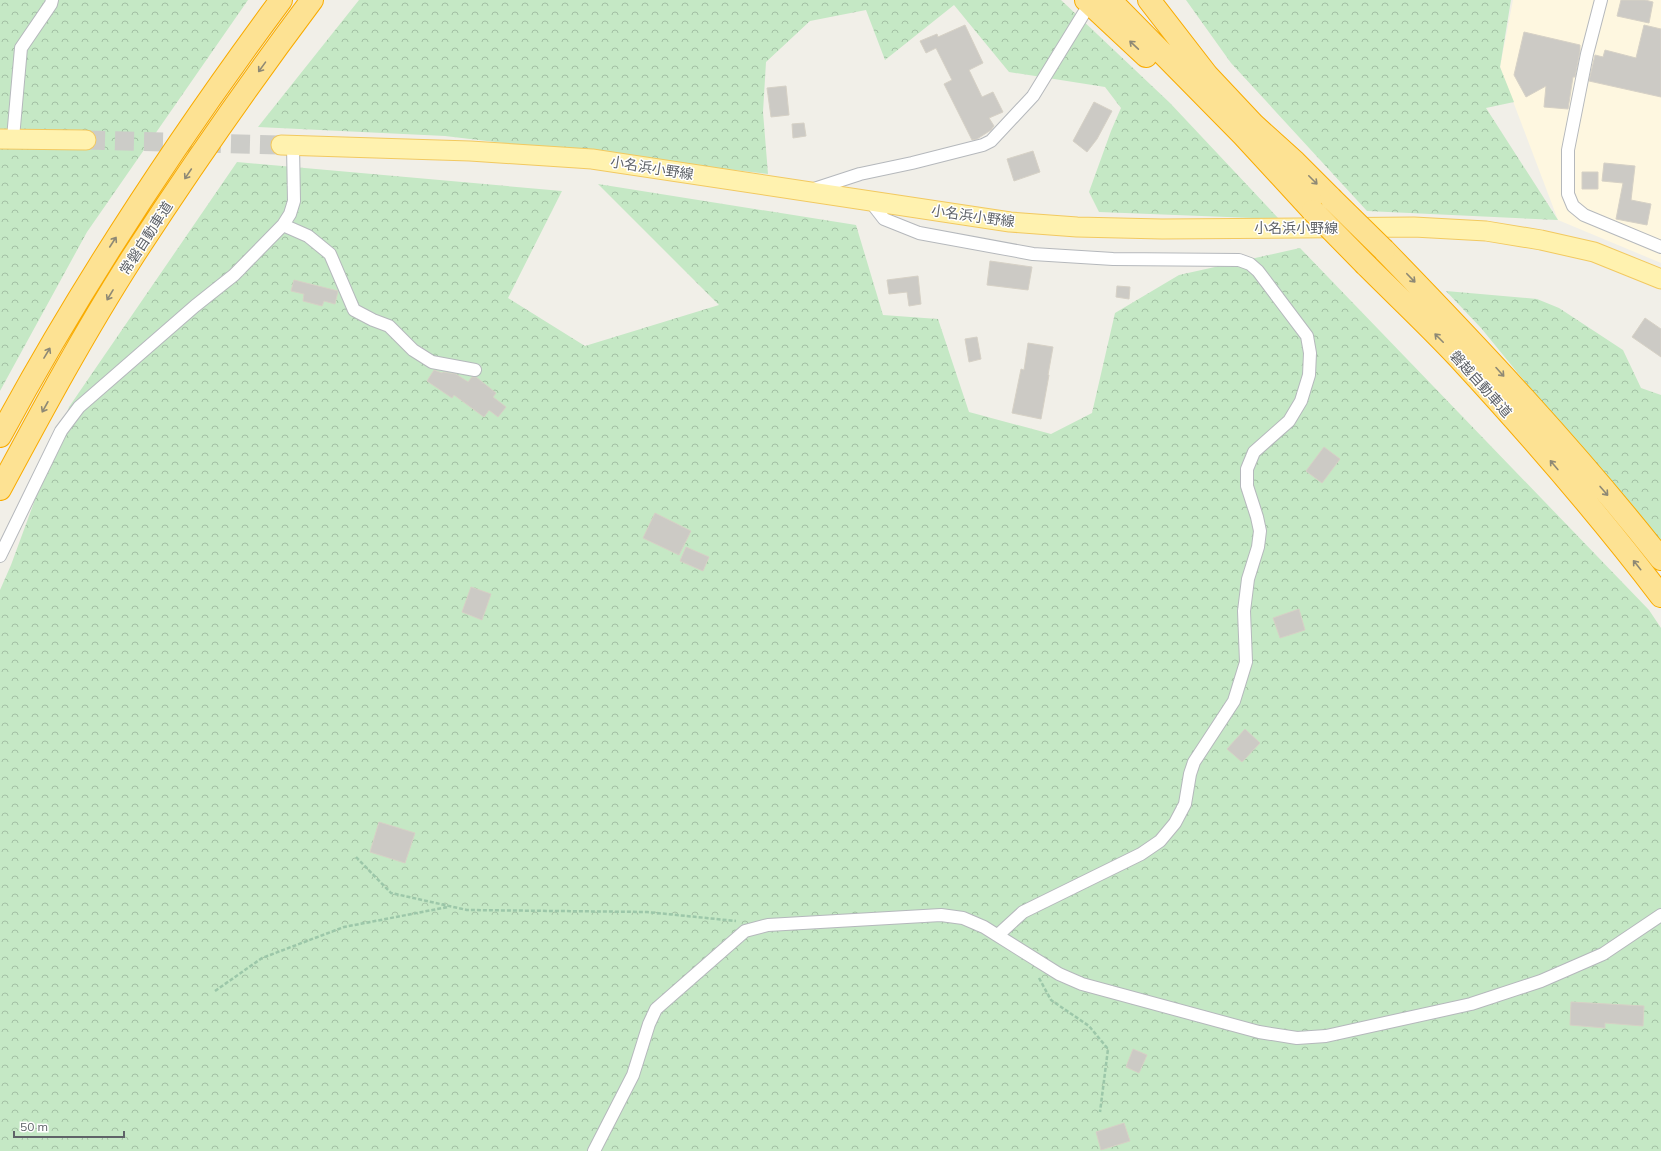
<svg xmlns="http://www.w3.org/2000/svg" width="1661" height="1151" font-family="Mulish,'Noto Sans JP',sans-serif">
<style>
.commercial{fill:#fef7e0}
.forest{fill:url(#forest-crowns)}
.building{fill:#cccac5;stroke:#d6d1c6}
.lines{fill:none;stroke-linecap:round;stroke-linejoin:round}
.primary-tunnel{stroke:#ccccc8;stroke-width:19;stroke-dasharray:19 10;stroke-linecap:butt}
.minor-casing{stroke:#b5b8bc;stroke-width:14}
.primary-casing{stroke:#f2c960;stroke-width:21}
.motorway-casing{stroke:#f9ab00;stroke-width:24}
.path{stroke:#9cc7a9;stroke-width:2.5;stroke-dasharray:4 2;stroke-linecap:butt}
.minor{stroke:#fff;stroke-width:12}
.primary{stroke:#fff2af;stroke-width:19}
.motorway{stroke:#fde293;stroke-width:22}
.motorway-bridge-casing{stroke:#f9ab00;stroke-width:24;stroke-linecap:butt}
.motorway-bridge{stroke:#fde293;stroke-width:22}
.oneway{stroke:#8e8975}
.labels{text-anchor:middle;stroke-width:3;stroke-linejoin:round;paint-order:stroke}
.street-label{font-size:14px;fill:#5f6368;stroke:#fff}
</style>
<defs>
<pattern id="forest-crowns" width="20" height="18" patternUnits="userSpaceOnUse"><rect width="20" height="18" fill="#c5e8c5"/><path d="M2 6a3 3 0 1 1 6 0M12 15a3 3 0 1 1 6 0" fill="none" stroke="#a3c0a4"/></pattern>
</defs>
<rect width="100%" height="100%" fill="#f1efe8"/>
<path class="commercial" d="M1513,0H1661V263L1558,220L1500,67Z"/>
<path class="forest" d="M0,0H248L87,232L0,391Z
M359,0H1061L1170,103L1279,219L1099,212L1089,192L1111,131L1121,108L1105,87L1009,72L954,5L885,60L866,10L810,21L766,62L763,112L768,174L445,136L258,127Z
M1186,0H1511L1500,67L1514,102L1486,108L1558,220L1367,211L1231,63Z
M237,162L562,191L508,298L585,346L719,305L598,184L856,225L883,315L938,319L969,412L1051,434L1092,413L1115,313L1179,275L1300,248L1649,610L1661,628V1151H0V590L11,565L69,407Z
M1446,291L1537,299L1559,308L1623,350L1641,388L1661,395V548L1481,328Z"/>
<path class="building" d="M1621,0H1645L1653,2L1649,23L1617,16Z
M965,25L983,63L969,70L982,97L993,92L1003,112L989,118L994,126L991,130L977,139L972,140L944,84L952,80L936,48L926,53L920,41L937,34L938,37Z
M1644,25L1661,29V97L1589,81L1595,55L1603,57L1605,50L1636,58Z
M1524,32L1580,45V51L1575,77H1573L1568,109L1544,107L1546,86L1526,97L1514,75Z
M786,86L789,115L771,117L767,88Z
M1094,102L1112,111L1097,139L1087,152L1073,141Z
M804,123L806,136L793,138L792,124Z
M1033,151L1040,172L1014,181L1007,159Z
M1604,163L1635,166L1631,200L1651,204L1647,225L1616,219L1623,183L1602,181Z
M1582,172H1598V189H1582Z
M990,261L1032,267L1028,290L987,285Z
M918,276L921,304L909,306L907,292L889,294L887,280Z
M294,280L338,291L335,304L324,301L322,306L303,301L304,294L291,291Z
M1117,286L1130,287L1129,299L1116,297Z
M1645,318L1661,329V357L1632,337Z
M977,337L981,359L969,362L965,339Z
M1028,343L1053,347L1048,375H1049L1041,419L1012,413L1021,369L1024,370Z
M434,370L442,373L443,372L456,374L468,382L472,377H476L496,393L493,397L506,407L498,417L489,410L484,417L454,395L452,398L427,381Z
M1324,447L1340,459L1322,483L1306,471Z
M655,513L691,531L679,555L643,538Z
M686,547L709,557L703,571L680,561Z
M471,587L491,594L482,620L462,612Z
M1299,609L1305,630L1280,638L1273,618Z
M1245,729L1260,743L1242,762L1227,749Z
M379,822L415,833L405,863L370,852Z
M1571,1002L1644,1006L1643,1026L1605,1023V1028L1570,1025Z
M1133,1049L1147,1055L1139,1073L1126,1067Z
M1124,1123L1130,1141L1101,1150L1096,1132Z"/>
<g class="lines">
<path class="primary-tunnel" d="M86,140L281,145"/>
<g class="minor-casing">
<path id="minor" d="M1601,0L1587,54L1568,150V194L1573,206L1584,215L1661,247
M13,138L21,48L51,4L52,0
M811,190L860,174L912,163L983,145L991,141L1033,96L1084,13
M870,201L884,219L919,233L1033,254L1113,259L1239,260L1250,264L1258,271L1307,336L1310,353L1309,375L1301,401L1289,421L1254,452L1247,469V486L1257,517L1260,531L1258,547L1248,579L1244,611L1246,662L1234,701L1194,762L1190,774L1185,804L1175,823L1160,841L1141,854L1023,912L998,935
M283,225L308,236L330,254L354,310L373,320L389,326L413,350L432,362L475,370
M0,556L61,431L79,407L195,306L234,275L283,225L290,214L294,201L293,146
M594,1151L633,1075L649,1024L656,1009L745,931L768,925L941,915L963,918L984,927L1059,974L1082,984L1259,1032L1297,1038L1326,1036L1471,1004L1541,981L1603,954L1661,915"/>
</g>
<g class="primary-casing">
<path id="primary" d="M0,139L86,140
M281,145L470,151L592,159L1010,222L1077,227L1162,229L1414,227L1486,231L1541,240L1594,252L1661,279"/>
</g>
<g class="motorway-casing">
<path id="motorway" d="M1086,0L1146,56
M1110,0L1243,135L1313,211
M1149,0L1207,75L1254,125L1295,162L1331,198
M1384,250C1480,349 1575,450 1661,559
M1366,265C1397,296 1429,326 1458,357C1529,434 1598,513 1661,596
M0,436C82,284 178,139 281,0
M0,489C42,411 84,333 132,258C189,170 249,84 312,0"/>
</g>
<path class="path" d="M356,857L391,893L467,910L647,912L736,921
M1039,978L1051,1000L1089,1026L1108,1049L1100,1112
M215,991L262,958L344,927L448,907"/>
<use href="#minor" class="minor"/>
<use href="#primary" class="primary"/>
<use href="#motorway" class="motorway"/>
<g class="motorway-bridge-casing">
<path id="motorway-bridge" d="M1331,198L1384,250
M1313,211L1366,265"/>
</g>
<use href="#motorway-bridge" class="motorway-bridge"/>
</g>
<defs><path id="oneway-shaft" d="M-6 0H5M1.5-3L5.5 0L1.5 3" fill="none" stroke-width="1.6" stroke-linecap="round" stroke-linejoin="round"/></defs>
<g class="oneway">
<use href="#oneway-shaft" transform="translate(1134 45) rotate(-137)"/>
<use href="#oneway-shaft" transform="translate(262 67) rotate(126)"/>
<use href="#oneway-shaft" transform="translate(188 174) rotate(124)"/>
<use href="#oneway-shaft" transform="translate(1313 180) rotate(45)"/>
<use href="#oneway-shaft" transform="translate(113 242) rotate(-57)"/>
<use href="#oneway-shaft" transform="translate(1411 278) rotate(46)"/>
<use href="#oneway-shaft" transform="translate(110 295) rotate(121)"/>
<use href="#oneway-shaft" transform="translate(1439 338) rotate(-135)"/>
<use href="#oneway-shaft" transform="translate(47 353) rotate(-59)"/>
<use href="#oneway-shaft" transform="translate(1500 372) rotate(48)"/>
<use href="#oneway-shaft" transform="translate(45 407) rotate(119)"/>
<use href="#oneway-shaft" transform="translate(1554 465) rotate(-130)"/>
<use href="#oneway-shaft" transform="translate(1604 491) rotate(49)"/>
<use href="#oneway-shaft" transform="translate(1637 565) rotate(-129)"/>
</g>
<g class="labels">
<g class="street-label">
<text transform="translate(652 168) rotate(9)" y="5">小名浜小野線</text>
<text transform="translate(973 216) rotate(8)" y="5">小名浜小野線</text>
<text x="1296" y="233">小名浜小野線</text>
<text transform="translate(146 238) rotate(-57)" y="5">常磐自動車道</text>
<text transform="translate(1481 384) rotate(48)" y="5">磐越自動車道</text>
</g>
</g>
<path d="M14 1131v6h110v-6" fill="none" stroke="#5f6368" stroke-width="2"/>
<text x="20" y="1131" font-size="12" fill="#5f6368" stroke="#ffffff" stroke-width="3" paint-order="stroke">50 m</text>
</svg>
